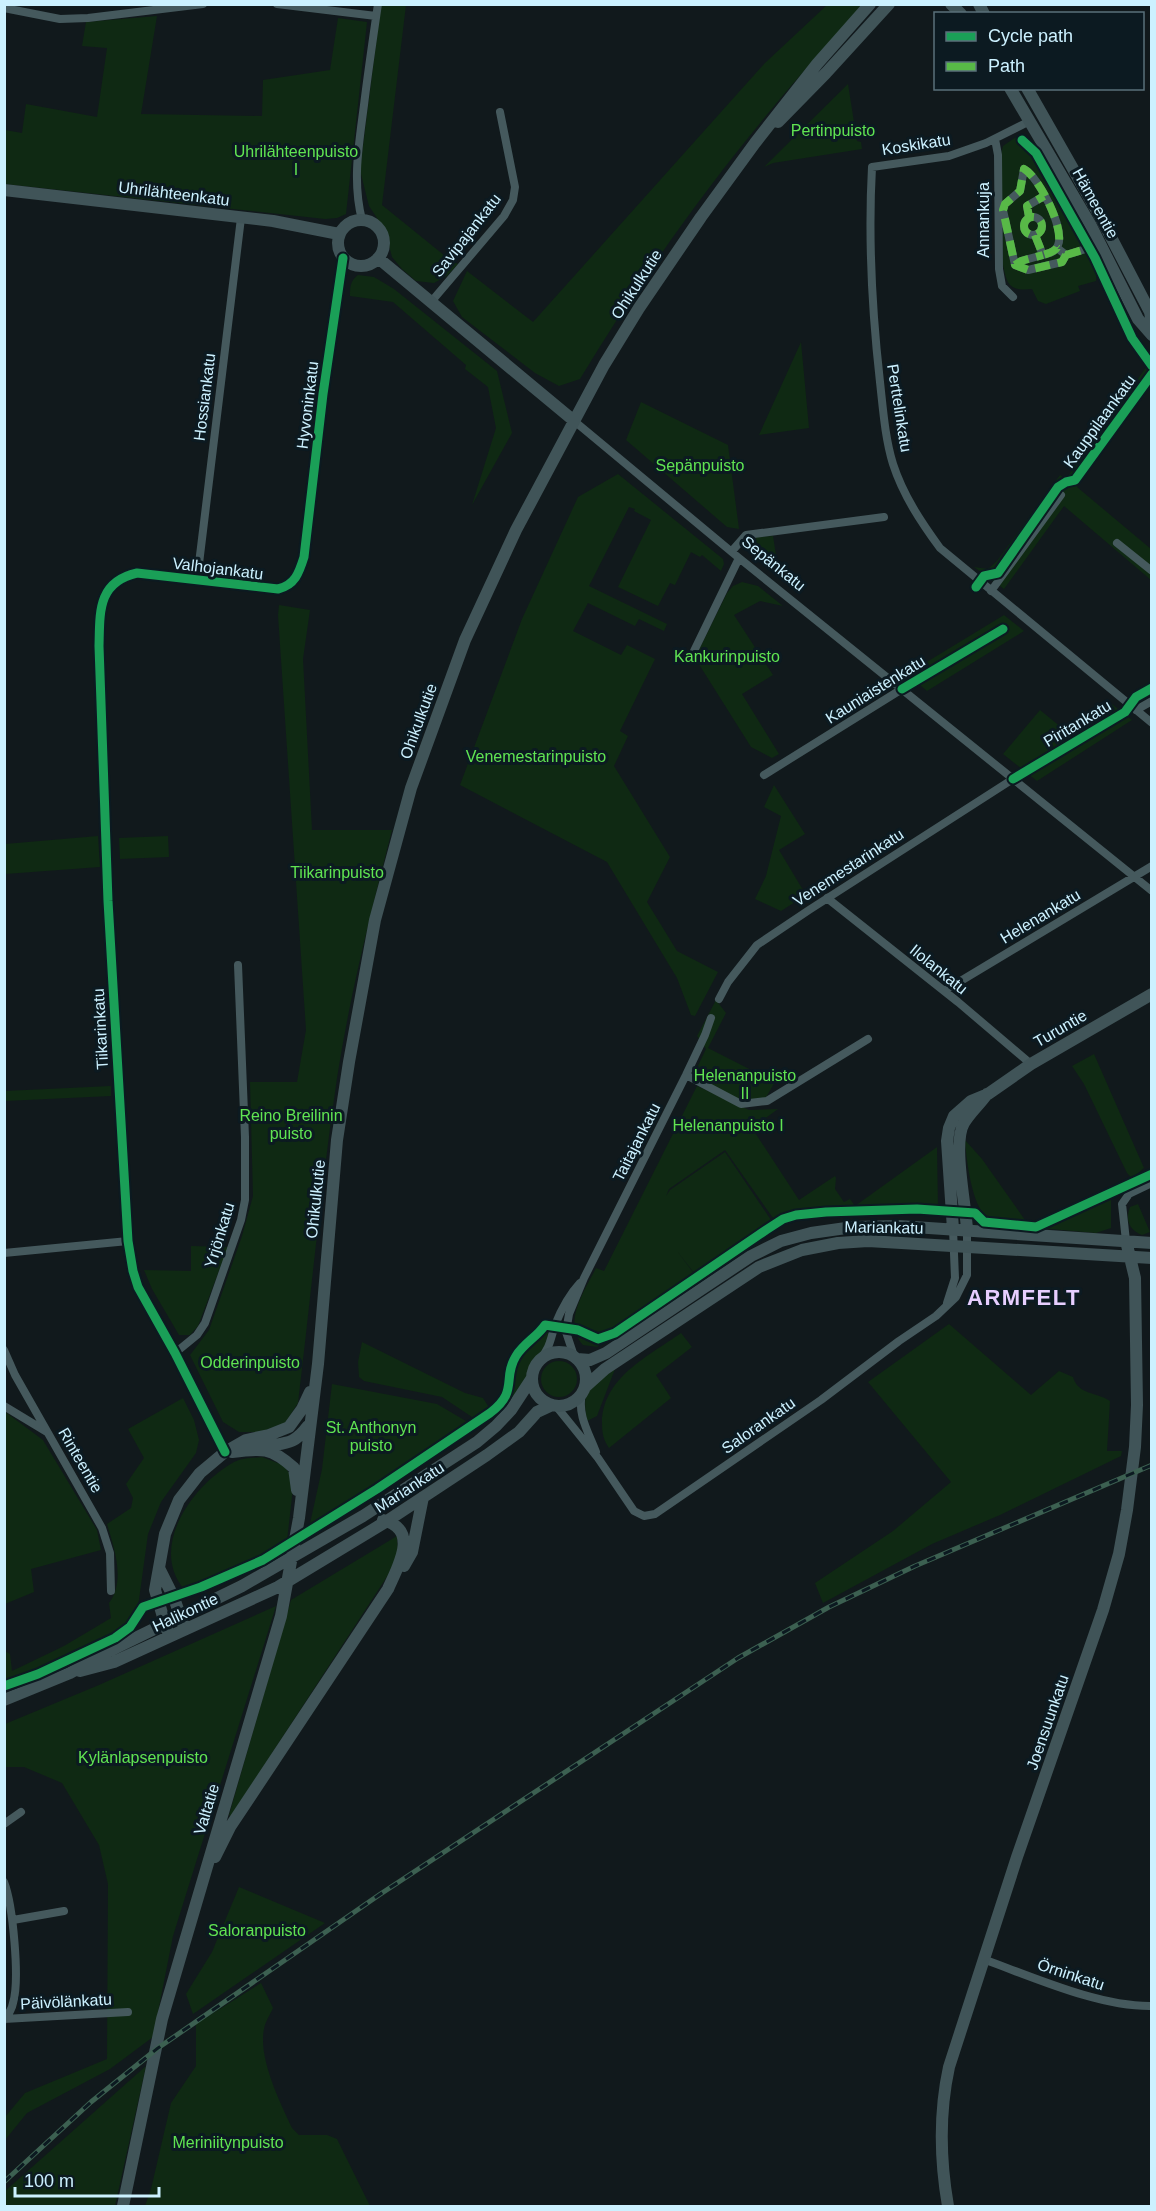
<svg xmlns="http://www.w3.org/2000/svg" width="1156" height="2211" font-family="Helvetica,sans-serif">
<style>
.green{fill:#0f2913}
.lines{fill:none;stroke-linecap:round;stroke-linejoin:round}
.street{stroke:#45595d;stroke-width:8}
.secondary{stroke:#405458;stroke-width:12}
.rail-casing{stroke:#3c6051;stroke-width:5}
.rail{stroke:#0c1a21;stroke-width:3;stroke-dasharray:9;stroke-linecap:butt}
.quiet{stroke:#58b947;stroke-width:8;stroke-dasharray:15 8;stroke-linecap:butt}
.cycleway-casing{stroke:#0c1a21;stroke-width:13}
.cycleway{stroke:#1a9f57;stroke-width:9}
.labels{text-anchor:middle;stroke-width:6;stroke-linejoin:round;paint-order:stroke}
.park-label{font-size:16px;fill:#60e452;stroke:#0c1a21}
.street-label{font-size:16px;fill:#ccf1ff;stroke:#0c1a21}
.district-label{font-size:22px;font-weight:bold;letter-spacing:1.5px;fill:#e7ceff;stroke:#0c1a21}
</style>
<rect width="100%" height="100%" fill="#11191c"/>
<path class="green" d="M381,5H406L382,205L450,260L458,264L447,276L434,283L416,281L402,269L392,257L385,230L369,206L360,170Z
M827,5H864C832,40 800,74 770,111C700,195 636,286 580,379L559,386L535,373L462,317L453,301L467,271L533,322L765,63Z
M157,16L141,114L262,116L263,80L330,70L338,18L367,22L346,214L337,218L325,219L5,184V130L22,133L26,104L97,117L107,48L82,46L86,22Z
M848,84L857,141L861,142L862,149L773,163L764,167Z
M1016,137L1030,150L1096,267V281L1078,286L1080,291L1046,304L1038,301L1032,289C1010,291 1007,286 1003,265L1001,154L1003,146Z
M358,275L374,277L394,289L497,371L512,433L472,505L496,428L488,387L465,369L466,365L393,302L350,296C350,287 350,281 358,275Z
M801,342L809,428L759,435Z
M1147,366L1151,370V384L1077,487L1151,549V580L1064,506L1004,589L974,567L988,569L997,561L1060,475L1066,479Z
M641,402L728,445L739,529L727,527L626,440Z
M618,474L723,559L724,564L721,571L702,555L700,557L691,552L675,585L670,583L658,606L618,587L651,520L634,511L635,509L629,507L589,586L667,624L664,631L639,619L635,626L588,603L573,631L621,655L627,645L655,659L620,731L628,736L614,766L670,857L647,902L677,951L718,972L695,1016L691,1015L677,978L607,862L460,785L522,619L578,497Z
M773,536L779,574L750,550L744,538Z
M742,582L758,586L783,606L760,601L734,615L773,675L742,694L779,754L772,758L751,747L695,658L727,593L733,586Z
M279,605L310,610L303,659L312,830H392C371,912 350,994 337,1078C321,1186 311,1295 298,1403L285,1423L260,1432H239L223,1422L190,1355L209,1330L242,1236L253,1196L250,1082H297L306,1030L278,615Z
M1004,615L1024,631L927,691L907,674Z
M1112,704L1132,720L1037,781L1003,754L1040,710L1067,732Z
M774,785L805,834L779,850L806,895L781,911L755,899L766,876L781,816L764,807Z
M98,836L100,867L5,874V844Z
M168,836L169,857L120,859L119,838Z
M716,1000L726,1013L708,1048L775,1082L765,1099L742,1101L693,1076L706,1049L697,1036Z
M1094,1054L1144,1168L1132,1178L1127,1173L1084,1084L1072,1066Z
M111,1086V1096L5,1101V1091Z
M697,1086L749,1110L778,1109L752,1128L799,1200L835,1176L836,1178L835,1189L844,1202L850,1199L855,1206L937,1147L938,1207L814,1210L788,1212L773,1218L725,1150L669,1189L666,1196L670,1190L725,1152L771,1220L695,1274L677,1251L695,1275L597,1347L583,1345C562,1323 585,1290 596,1268L604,1271Z
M965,1140L982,1159L1025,1220C1015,1219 997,1221 987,1216C972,1208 966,1157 965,1140Z
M1111,1195V1228L1096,1233L1039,1228Z
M1138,1204L1150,1232L1142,1235C1129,1230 1125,1220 1130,1207Z
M191,1246L228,1247L198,1326L190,1335H179L152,1289L144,1270L191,1271Z
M949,1324L1031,1395L1059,1371L1073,1377C1078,1395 1097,1392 1110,1401L1107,1451H1122L1121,1456L1000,1515L932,1544L823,1603L815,1583L893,1531L951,1482L868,1382Z
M549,1328L546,1348L534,1363L525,1383L509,1403L507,1401L518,1357Z
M681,1333L692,1347L656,1375L671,1398L609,1448C603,1439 602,1433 602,1422C603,1377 649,1356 681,1333Z
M362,1342L465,1393L483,1398L493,1414L481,1423L442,1397L364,1381L359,1377L358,1362Z
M541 1379a18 18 0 1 1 36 0a18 18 0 1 1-36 0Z
M615,1369L597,1416L587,1421C581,1389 590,1386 615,1369Z
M332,1384L437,1404L471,1424L309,1528L322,1469Z
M183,1398L194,1420L199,1440L196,1453L161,1502L148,1534L137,1614L115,1634L30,1674L5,1683V1651L10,1654L12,1671L64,1646L111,1618L109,1603C126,1581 114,1548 107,1524L131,1508L133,1498L126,1484L144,1458L128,1429Z
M4,1411L43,1440L97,1530L101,1550L31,1569L34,1592L5,1604Z
M262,1457L283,1465L294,1479L287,1541C262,1557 212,1586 183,1588C149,1545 194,1484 234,1462C242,1458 253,1458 262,1457Z
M397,1536L398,1553L388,1575L231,1816L229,1815L291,1600Z
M276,1606L173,1936L153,2037L110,2069L27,2113L5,2140V2117L25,2093L107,2059L108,1884L99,1845L62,1783L24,1767H5V1724L99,1685Z
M239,1887L325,1923L193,2014L186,1994L212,1952Z
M261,1983L273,2008C270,2015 265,2022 264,2029C258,2058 280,2102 292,2128L299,2135H327L337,2139L370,2206H145L151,2189L171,2103L196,2066V2024Z
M146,2066L115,2206H5L4,2192Z"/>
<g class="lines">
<path class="street" d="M277,4L376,16
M4,8L60,19L88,18L203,4
M1030,121L986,143L949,156L872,167C868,239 872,311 880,382C883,409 885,438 893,464C903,495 921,522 940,548L1152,723
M995,139L998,155L999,269L1002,286L1013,297
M1024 226a9 9 0 1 1 18 0a9 9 0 1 1-18 0Z
M1029,217L1027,206L1044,196
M362,220C352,181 359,144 364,105C368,72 373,38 378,4
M1035,235L1043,255C1049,253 1056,252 1058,245C1065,229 1039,177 1024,169L1020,191L1005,204L1003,210L1015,265L1028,270L1062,262L1066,255L1057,248
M1066,255L1089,248
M1015,265L1021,261L1043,255
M431,302L504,216L513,200L515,187L500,112
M573,420L739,558L1152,891
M1117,543L1152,571
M732,551L746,535L884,517
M197,580L241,218
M991,591L1061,495
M694,651L739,558
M1136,710L1152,701
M764,775L902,689
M827,898L958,1002L1031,1064
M944,991L1152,866
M719,999L728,982L757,945L809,910L1013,779
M686,1075L741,1104L767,1101L868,1039
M1126,1241L1122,1204L1129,1194L1152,1183
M4,1253L128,1241
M947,1303L955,1278L953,1229
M4,1350L15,1375L102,1528L110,1553L111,1591
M175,1353L197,1335L205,1323L241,1220L245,1200V1137L238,965
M574,1356L566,1332L569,1314L584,1278L686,1075L705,1035L711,1018
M539,1361C550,1348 550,1341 555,1325C561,1310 569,1295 580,1283
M582,1394C577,1415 589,1433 596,1452
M4,1406L47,1432
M556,1406L598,1458L634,1511L644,1516L655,1514L821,1400L899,1341L936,1316L956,1297L967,1275V1230
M225,1452L175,1353L138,1287L133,1271L128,1241L108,901L99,646C100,613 97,582 137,573L278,589C295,585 299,573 304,557L323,394L343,258
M4,1824L21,1812
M4,1882C13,1905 20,1980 13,2003C12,2009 8,2015 4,2020
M13,1920L64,1911
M983,1959C1033,1977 1099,2007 1152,2006
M4,2019L128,2012"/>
<path class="secondary" d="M951,4L961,14
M979,4L984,14
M1010,88L1090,224L1138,319L1152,335
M1027,88L1101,218L1150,312L1152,323
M778,122L826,73L889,4
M4,190L273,221L339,234
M338 243a23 23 0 1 1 46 0a23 23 0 1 1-46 0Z
M378,258L573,420
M953,1229L947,1141L949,1128L954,1116L971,1101L988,1094L1031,1064L1152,994
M967,1230C966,1205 952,1143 964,1123C970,1113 980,1104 987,1094
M532 1379a27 27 0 1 1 54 0a27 27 0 1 1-54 0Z
M577,1359L590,1360L606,1353L751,1256L781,1241L811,1233L853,1227L899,1226L1152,1243
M585,1387L605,1369L759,1267L802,1250L838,1243L868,1241L1152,1258
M261,1447C285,1442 292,1447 308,1426
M232,1452C262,1448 271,1447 294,1468L297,1490
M404,1566L412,1552L423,1497
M159,1568L174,1598L183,1624
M167,1630L155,1590L165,1534L179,1500L200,1473L225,1452L246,1440L269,1435L289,1427L302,1409L310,1392
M80,1671L114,1662L278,1587L387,1521L487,1455L519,1432L537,1412L552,1405
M4,1700L70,1673L109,1651L242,1586L363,1516L477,1442L496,1426L511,1410L532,1378
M215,1857L230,1827L388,1589C398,1566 420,1530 383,1520
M123,2206L162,2019L281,1616L299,1518L318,1364L337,1140L349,1062L375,920L411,788L465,640L516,530L604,365L639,308L701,217L755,143L817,64L870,4
M948,2206C940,2160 939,2113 949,2067L1017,1857L1103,1610L1119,1554L1127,1510L1135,1447L1137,1405L1135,1278L1126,1241"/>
<g class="rail-casing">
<path id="rail" d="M4,2182L91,2102L158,2048L379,1895L738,1658L829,1607L915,1566L1152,1465"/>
</g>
<use href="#rail" class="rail"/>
<path class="quiet" d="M1024 226a9 9 0 1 1 18 0a9 9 0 1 1-18 0Z
M1029,217L1027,206L1044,196
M1035,235L1043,255C1049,253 1056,252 1058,245C1065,229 1039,177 1024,169L1020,191L1005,204L1003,210L1015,265L1028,270L1062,262L1066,255L1057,248
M1066,255L1089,248
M1015,265L1021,261L1043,255"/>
<g class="cycleway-casing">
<path id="cycleway" d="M1022,140L1036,153L1095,258L1132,338L1152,366
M976,587L984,576L998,573L1058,487L1066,482L1075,480L1152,374
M902,689L1003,629
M1013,779L1125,712L1136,697L1152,688
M225,1452L175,1353L138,1287L133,1271L128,1241L108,901L99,646C100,613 97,582 137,573L278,589C295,585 299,573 304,557L323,394L343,258
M4,1686L38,1674L115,1638L130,1627L143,1607L201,1587L263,1560L377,1489L490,1413C519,1391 502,1379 516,1356C524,1343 537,1337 545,1325L578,1330L598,1339L615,1333L766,1230L783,1219L796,1215L826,1212L917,1209L975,1213L984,1222L1036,1227L1152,1174"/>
</g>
<use href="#cycleway" class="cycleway"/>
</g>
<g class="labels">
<g class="park-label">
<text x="833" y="136">Pertinpuisto</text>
<text x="296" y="157">Uhrilähteenpuisto<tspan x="296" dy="18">I</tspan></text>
<text x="700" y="471">Sepänpuisto</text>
<text x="727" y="662">Kankurinpuisto</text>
<text x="536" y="762">Venemestarinpuisto</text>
<text x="337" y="878">Tiikarinpuisto</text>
<text x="745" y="1081">Helenanpuisto<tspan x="745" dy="18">II</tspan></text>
<text x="291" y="1121">Reino Breilinin<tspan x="291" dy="18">puisto</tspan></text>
<text x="728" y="1131">Helenanpuisto I</text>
<text x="250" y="1368">Odderinpuisto</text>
<text x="371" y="1433">St. Anthonyn<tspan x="371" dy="18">puisto</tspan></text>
<text x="143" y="1763">Kylänlapsenpuisto</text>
<text x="257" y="1936">Saloranpuisto</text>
<text x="228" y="2148">Meriniitynpuisto</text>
</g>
<g class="street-label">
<text transform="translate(916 144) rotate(-9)" y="6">Koskikatu</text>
<text transform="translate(174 193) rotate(7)" y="6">Uhrilähteenkatu</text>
<text transform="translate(1096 203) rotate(61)" y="6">Hämeentie</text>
<text transform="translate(983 220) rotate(-90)" y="6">Annankuja</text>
<text transform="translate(466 235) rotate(-52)" y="6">Savipajankatu</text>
<text transform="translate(636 284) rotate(-57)" y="6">Ohikulkutie</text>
<text transform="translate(204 397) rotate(-83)" y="6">Hossiankatu</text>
<text transform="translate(307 405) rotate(-83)" y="6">Hyvoninkatu</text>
<text transform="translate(900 408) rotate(81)" y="6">Perttelinkatu</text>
<text transform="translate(1099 421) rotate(-54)" y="6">Kauppilaankatu</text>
<text transform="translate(774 563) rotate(39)" y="6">Sepänkatu</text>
<text transform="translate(218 568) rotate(7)" y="6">Valhojankatu</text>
<text transform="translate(875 689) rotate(-32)" y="6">Kauniaistenkatu</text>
<text transform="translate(418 721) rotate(-70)" y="6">Ohikulkutie</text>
<text transform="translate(1077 723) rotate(-31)" y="6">Piritankatu</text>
<text transform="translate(848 867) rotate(-33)" y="6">Venemestarinkatu</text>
<text transform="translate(1040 916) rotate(-31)" y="6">Helenankatu</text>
<text transform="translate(939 969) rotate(39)" y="6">Ilolankatu</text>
<text transform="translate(1060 1028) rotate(-30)" y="6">Turuntie</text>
<text transform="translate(100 1029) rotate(-93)" y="6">Tiikarinkatu</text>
<text transform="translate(636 1142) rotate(-63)" y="6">Taitajankatu</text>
<text transform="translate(315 1199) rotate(-84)" y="6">Ohikulkutie</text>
<text transform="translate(884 1227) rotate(1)" y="6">Mariankatu</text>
<text transform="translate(219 1235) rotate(-73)" y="6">Yrjönkatu</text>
<text transform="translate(758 1425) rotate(-35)" y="6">Salorankatu</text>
<text transform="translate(81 1460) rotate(60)" y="6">Rinteentie</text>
<text transform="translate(409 1487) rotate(-33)" y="6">Mariankatu</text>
<text transform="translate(185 1612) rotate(-25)" y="6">Halikontie</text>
<text transform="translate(1047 1722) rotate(-71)" y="6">Joensuunkatu</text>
<text transform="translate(206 1809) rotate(-73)" y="6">Valtatie</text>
<text transform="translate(1071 1974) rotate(18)" y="6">Örninkatu</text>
<text transform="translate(66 2001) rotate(-3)" y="6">Päivölänkatu</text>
</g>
<g class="district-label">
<text x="1024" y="1305">ARMFELT</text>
</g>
</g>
<rect width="1156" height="2211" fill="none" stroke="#ccf1ff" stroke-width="12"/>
<rect x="934" y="12" width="210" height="78" fill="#0c1a21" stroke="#59707a" stroke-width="1.5"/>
<rect x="946" y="32" width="30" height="9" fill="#1a9f57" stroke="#59707a" stroke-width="1.5"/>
<text x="988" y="42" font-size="18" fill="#ccf1ff">Cycle path</text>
<rect x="946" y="62" width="30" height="9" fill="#58b947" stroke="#59707a" stroke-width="1.5"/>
<text x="988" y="72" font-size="18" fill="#ccf1ff">Path</text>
<path d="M15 2187v9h144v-9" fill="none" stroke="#ccf1ff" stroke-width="3"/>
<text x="24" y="2187" font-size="18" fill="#ccf1ff" stroke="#0c1a21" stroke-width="4.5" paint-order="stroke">100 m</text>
</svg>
